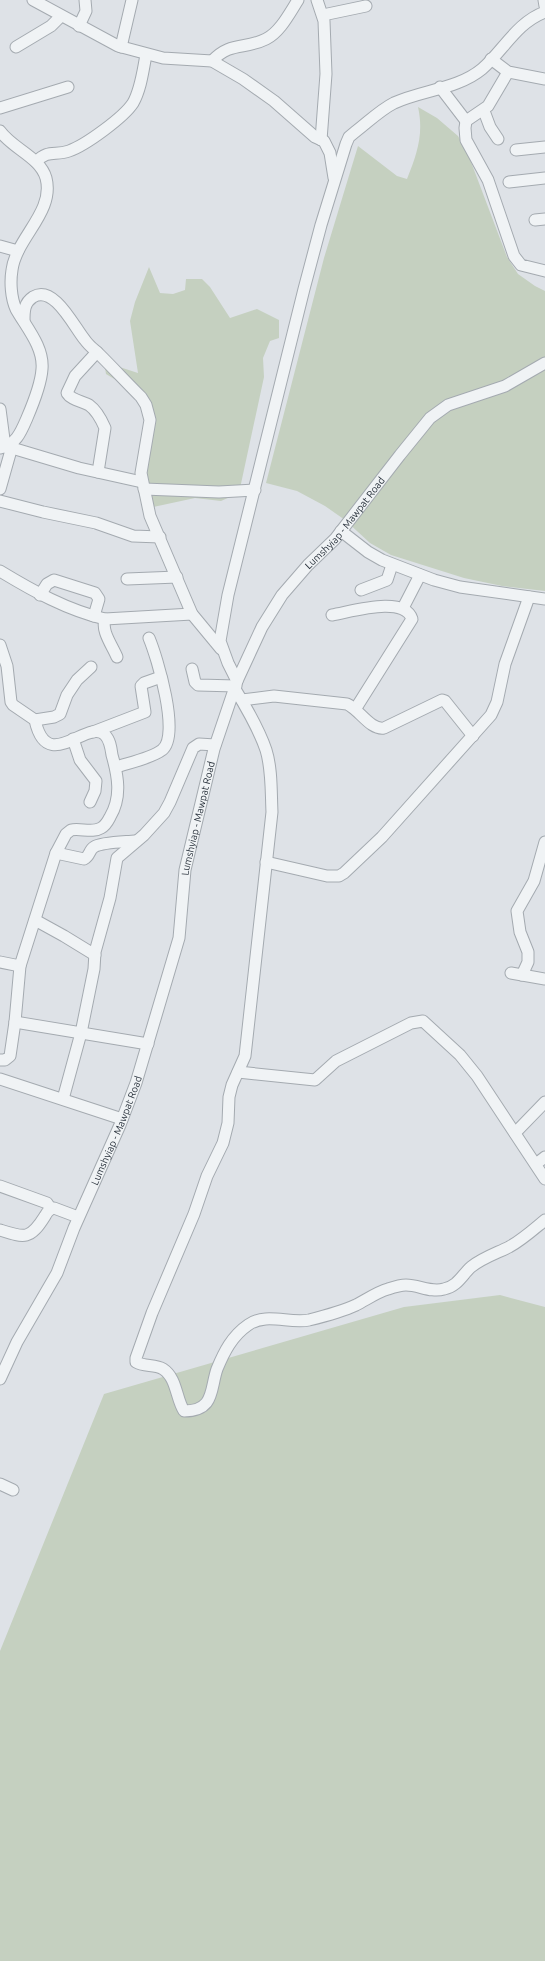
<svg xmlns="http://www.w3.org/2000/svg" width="545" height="1961" font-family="Ubuntu,sans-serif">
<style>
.green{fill:#c5d0c0}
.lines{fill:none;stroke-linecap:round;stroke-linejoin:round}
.minor-casing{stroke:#a4aab0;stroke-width:13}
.minor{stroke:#f0f3f5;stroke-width:11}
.labels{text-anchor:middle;stroke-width:3;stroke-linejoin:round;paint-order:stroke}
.street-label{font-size:10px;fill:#29323c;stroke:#edf1f4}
</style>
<rect width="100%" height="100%" fill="#dee2e7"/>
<path class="green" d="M418,107L437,118L458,136L468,154L507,257L518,274L535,286L545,291V591L502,586L464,578L391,555L370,543L345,520L325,506L297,491L266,483L324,258L358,146L397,176L407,179C417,154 424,134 418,107Z
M149,267L160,293L173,294L185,290L186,279H202L210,287L230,318L257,309L279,320V338L270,341L263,358L264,377L239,493L221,501L195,498L144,509L148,422L141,403L131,389L106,374L104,362L138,373L130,321L135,302Z
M500,1295L545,1307V1961H0V1651L104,1394L404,1307Z"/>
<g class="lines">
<g class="minor-casing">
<g id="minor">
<path d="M33,0L118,46L163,58L212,61L243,79L274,101L315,137L324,141L330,153L334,178"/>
<path d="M317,0L324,21L326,74L321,140"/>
<path d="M544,0L545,6"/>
<path d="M323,15L366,6"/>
<path d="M79,26L86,11L85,0"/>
<path d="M16,47L51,26L61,16"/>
<path d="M121,47L132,0"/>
<path d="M491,59L508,72L545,79"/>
<path d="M212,61C231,41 244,50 266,39C280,32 289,14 298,0"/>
<path d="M508,72L488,106L466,121L465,128L466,140L488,180L514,256L521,265L545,271"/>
<path d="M440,87L466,121"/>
<path d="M0,108L68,87"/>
<path d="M484,111L490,127L498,139"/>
<path d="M0,131C13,149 40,157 46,178C55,212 16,238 12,270C10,282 11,298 16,309C26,327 44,347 42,369C41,385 33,404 27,418C21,432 16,445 0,448"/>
<path d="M516,150L545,147"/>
<path d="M36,162C48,149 55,156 69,151C86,145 124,117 133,103C141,89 143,70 146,55"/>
<path d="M509,182L545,178"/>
<path d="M535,220L545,219"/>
<path d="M0,246L18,251"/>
<path d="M24,321C24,311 24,303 33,297C54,284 74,327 85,340C89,346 95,350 100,355C114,369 127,383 141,397L146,405L150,420L141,473L150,516L192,614L221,649"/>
<path d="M97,352L75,376L67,393C71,400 82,401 89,405C96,410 102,421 105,428L98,472"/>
<path d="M0,409L5,447"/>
<path d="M12,448L79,468L142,482"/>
<path d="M0,489L13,443"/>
<path d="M144,489L219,492L255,490"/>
<path d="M0,501L43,512L96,523L133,536L160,537"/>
<path d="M341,531L368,552L382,560L434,580L460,587L545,599"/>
<path d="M0,571C33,591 67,610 105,619L192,614"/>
<path d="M127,579L177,577"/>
<path d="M361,590L387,580L392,565"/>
<path d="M40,595L47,584L54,580L95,593L99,599L94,616"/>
<path d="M403,608L420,575"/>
<path d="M332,615C351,612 404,595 412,619L356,708"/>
<path d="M105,619C101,631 112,645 117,657"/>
<path d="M0,645L7,666L11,702L13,705L35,720C47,776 88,717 105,735C110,740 111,748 112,755C118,776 122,797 110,817C108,821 105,826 101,828C93,833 80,828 71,830L66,834L56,853L20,966L15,1022L10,1056L5,1060H0"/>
<path d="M192,669L195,682L198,685L236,686"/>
<path d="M237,681L228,663L220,641L228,595L304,289L321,225L346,144L349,137L355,132C367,123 380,110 394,103C422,90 458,89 482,69C503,51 517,22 545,12"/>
<path d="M235,689C246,707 259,729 266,750C272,769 271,792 272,812L245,1056L232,1085L229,1097L228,1123L223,1143L207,1176L194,1214L152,1313L136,1358V1362C144,1367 155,1364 163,1369C177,1378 176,1399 184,1411C215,1411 210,1389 217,1369C224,1352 232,1336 248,1325C266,1312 289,1324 309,1320C325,1316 341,1312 356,1305C366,1300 377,1292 388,1289C394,1287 400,1285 406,1285C419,1285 431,1293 444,1289C458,1286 462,1275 471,1267C482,1258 497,1253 509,1247C522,1240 534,1229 545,1220"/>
<path d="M242,700L274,696L347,704C360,710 370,730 384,728L442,700L445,701L473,736"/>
<path d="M35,720L54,717L60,714L67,695L77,680L91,667"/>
<path d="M93,732L145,712L141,686L144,683L161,677"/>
<path d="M73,739L80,760L96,781L95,791L90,802"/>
<path d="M116,767C128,763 152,758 162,750C181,736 157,657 149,638"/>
<path d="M56,853L84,859C90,856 89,850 94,847C102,842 125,842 135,841"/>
<path d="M266,862L327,876H339L344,873L382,837L491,715L497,702L505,664L529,597"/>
<path d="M35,920L64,936L95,955"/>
<path d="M0,962L20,966"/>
<path d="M511,973L545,979"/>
<path d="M522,975L528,962V952L520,932L517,911L534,881L545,842"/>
<path d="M15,1022L148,1044"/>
<path d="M238,1072L315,1080L336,1061L411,1023L423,1021L460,1055L477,1076L545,1179"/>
<path d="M0,1079L122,1119"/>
<path d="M63,1099L81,1033L94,969L95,952L110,898L117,858L144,835L164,813L170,802L193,748L199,744L215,745"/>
<path d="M515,1133L545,1102"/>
<path d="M536,1164L545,1157"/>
<path d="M0,1186L47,1203L51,1209"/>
<path d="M0,1230C25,1238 30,1240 45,1216C47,1212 49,1209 54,1208L78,1217"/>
<path id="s1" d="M0,1379L17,1342L57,1273L74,1228L120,1125L136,1083L179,938L185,870L214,749L237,681L262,627L282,595L308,565L335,539L400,455L430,418L448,405L505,386L545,363"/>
<path d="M0,1484L13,1490"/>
</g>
</g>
<use href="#minor" class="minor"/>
</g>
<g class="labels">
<g class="street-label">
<text dy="4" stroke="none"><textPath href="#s1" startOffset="935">Lumshyiap - Mawpat Road</textPath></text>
<text dy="4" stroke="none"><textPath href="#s1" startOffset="599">Lumshyiap - Mawpat Road</textPath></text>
<text dy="4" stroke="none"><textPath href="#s1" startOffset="275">Lumshyiap - Mawpat Road</textPath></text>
</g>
</g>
</svg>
